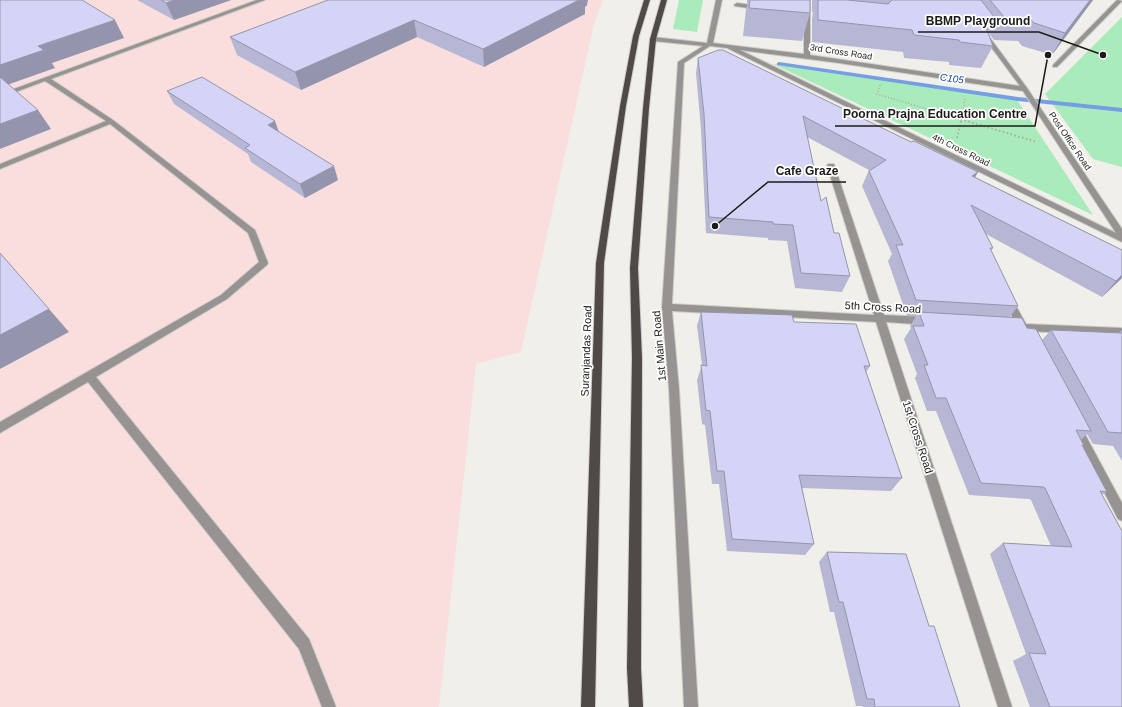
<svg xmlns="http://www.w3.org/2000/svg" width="1122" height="707" font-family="Arial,sans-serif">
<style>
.industrial{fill:#f9dedd}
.green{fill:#aaebbb}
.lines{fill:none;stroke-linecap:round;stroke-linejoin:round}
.stream{fill:#749ee5;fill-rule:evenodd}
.minor-casing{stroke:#cfcdc8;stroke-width:2}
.major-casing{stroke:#cfcdc8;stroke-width:2}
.path-far1{stroke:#acaaa5;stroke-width:1.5;stroke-dasharray:1 2;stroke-linecap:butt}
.path{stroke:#acaaa5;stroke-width:2;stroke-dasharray:1.5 2.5;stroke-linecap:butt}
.minor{fill:#969392;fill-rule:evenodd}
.major{fill:#4f4a48;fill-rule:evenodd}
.wall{fill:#b6b7d4}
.shaded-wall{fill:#9495ac}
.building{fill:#d4d5f6;stroke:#9495ac}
.labels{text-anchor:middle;stroke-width:3.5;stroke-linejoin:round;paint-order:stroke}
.far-street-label{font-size:9px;fill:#1c1b19;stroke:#fff}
.far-water-label{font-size:10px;font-style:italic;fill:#134295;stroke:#fff}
.street-label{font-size:11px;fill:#1c1b19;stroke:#fff}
.leader{fill:none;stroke:#1c1b19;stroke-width:1.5}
.callout-dot{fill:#1c1b19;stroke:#fff;stroke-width:1.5}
.callout-label{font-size:12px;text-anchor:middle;font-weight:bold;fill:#1c1b19;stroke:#fff;stroke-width:3.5;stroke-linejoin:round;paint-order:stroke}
</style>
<rect width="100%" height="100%" fill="#f1efe9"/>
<path class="industrial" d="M0,0H603L594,24L521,352L476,364L439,707H0Z"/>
<path class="green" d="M679,0H703L697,32L673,29Z
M1122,17V167L1093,159L1045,94Z
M773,64L1015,97L1093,215Z"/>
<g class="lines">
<path class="stream" d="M779,62L1018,97L1122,108V112L1018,101L777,65V63Z"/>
<g class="minor-casing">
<path id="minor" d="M257,0H265L51,79L113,120L255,230L268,263L267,265L227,299L96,377L309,639L336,707H322L299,649L88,382L0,433V422L221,295L259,262L248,233L110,124L0,169V164L106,121L45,81L0,98V94Z
M716,0H722L713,43L804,54V0H810V55L1020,86L980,32L985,31L1027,88L1122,229V242L727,48L710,46L684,63L672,304L874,315L827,166L828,164H834L884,315L927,317L932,321L927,325L886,322L1012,707H998L876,322L672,311L679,389L698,707H684L669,389L662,307L678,62L703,46L653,41L650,39L653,37L707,43ZM740,50L839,63L1023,91L1116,233Z
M1117,0L1122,1L1057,67H1053V65Z
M737,3L760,6L763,8L760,10L735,6L734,5Z
M1008,296L1011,297L1026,324L1122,328V336L1028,331L1024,333L1010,330L1008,327L1010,324H1016L1003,299Z
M1076,423L1080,425L1122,503V521L1118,519L1071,428L1072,425Z"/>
</g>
<g class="major-casing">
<path id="major" d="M644,0H650L639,36L626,106L604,263L595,707H581L596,263L620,106L633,36Z
M661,0H667L656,39L649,108L638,268L642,358L641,668L643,707H629L627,668L632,358L630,268L643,108L650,39Z"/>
</g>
<path class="path-far1" d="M880,85L877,94L957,118
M962,118L965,98"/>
<path class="path" d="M953,117L1037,142
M957,138L962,117"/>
<use href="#minor" class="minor"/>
<use href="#major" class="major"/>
</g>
<path class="wall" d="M137,0H231L174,20Z
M328,0L587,5L585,7V14L484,67L417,37L301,90L237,55L230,37Z
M747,0H810V13L802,41L743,36L746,9L748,3H747Z
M812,0H1093L1052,55L1022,46L1018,41L994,40L988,32L993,46L981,68L949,65V62L904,58L903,52L812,42V19L813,12H812Z
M698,58L911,142L978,172L975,177L1122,250V278L1102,297L986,234L993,248L991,251L1018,306L1010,317L1027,328L1042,340L1051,330L1119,333L1122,330V461L1113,446L1093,444L1087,434L1081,440L1084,446L1083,447L1107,492L1102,495L1122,707H1030L1013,661L1026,654L990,554L1003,543L1051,546L1031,500L1029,499L969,495L936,411H927L915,378L917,374L904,339L911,328L910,326L916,316H907L888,261L892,254L862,186L869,170L807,137L821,201L834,233L850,276L842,292L795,288L787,241L768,240V238L706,233L701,129L696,73Z
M167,91L279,132L338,180L305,198L251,162L248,154L174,104Z
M701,312L794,322L870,366L866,372L902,478L891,491L802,488L814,544L805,555L727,551L719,484H712L705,425L702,424L697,380L702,365L697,326Z
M827,552L929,626L960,707H863L862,706H856L834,612H830L819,562Z"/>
<path class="shaded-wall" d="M174,0H231L174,20L166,3Z
M577,0H588L587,5L585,7V14L484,67L483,49Z
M1090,0H1093L1052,55L1065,33Z
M115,20L124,38L52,63L55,68L4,86L0,93V65L38,46Z
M414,20L417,37L301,90L295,72Z
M38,110L51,129L0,149V124Z
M275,121L280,135L268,125Z
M334,166L338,180L305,198L300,184Z
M978,172L969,188L972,176Z
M1122,275V278L1102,297L1116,281Z
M49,309L69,332L0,369V335Z"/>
<path class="building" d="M0,0H82L115,20L38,46L44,50L0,65Z
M161,0H174L166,3Z
M328,0H579L483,49L414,20L295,72L230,37Z
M750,0H810V13L749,8Z
M818,0H847L888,4L892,0H981L995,18L982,17L993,46L960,42L959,40L914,35L912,30L818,20Z
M990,0H1090L1065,33L1034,23L1030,19L1005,18Z
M718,50H723L911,142L914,141L978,172L972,176L1122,250V275L1116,281L971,205L993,248H990L1018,306L916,300L896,245H903L869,171L886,160L803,116L821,201L826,197L834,233H839L850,276L801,273L793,225L773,224V222L709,217L704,114L698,58Z
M0,77L38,110L0,124Z
M202,77L275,121L268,125L334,166L300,184L245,148L250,145L167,91Z
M0,253L49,309L0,335Z
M701,312L792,315L794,322L856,324L870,366H864L902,478L799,475L814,544L732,539L724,471H717L710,411L706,410L701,365L707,366Z
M919,312L1022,318L1027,328L1036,329L1091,431L1076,430L1084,446L1082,445L1107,492L1100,491L1122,531V707H1050L1029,653L1046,654L1003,543L1072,547L1070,542L1045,488L1043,487L981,483L946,398H936L924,365H928L913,326H924Z
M1051,330L1122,333V433L1108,432Z
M827,552L906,554L929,626H934L960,707H875L874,699H867L843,602H839Z"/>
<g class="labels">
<g class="far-street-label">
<text transform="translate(841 52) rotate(9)" y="3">3rd Cross Road</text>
<text transform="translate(1070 141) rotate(56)" y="3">Post Office Road</text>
<text transform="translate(961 150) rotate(26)" y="3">4th Cross Road</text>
</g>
<g class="far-water-label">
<text transform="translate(952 78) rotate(8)" y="4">C105</text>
</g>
<g class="street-label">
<text transform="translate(883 307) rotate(3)" y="4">5th Cross Road</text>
<text transform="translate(659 346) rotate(-95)" y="4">1st Main Road</text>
<text transform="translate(586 351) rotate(-88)" y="4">Suranjandas Road</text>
<text transform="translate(918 437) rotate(72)" y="4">1st Cross Road</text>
</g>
</g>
<path class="leader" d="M1103 55L1039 32H918M1048 55L1035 126H835M715 226L768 182H846"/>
<g class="callout-dot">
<circle cx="1103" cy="55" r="4"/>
<circle cx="1048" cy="55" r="4"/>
<circle cx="715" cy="226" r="4"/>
</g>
<g class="callout-label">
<text x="978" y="25">BBMP Playground</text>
<text x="935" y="118">Poorna Prajna Education Centre</text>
<text x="807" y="175">Cafe Graze</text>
</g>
</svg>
